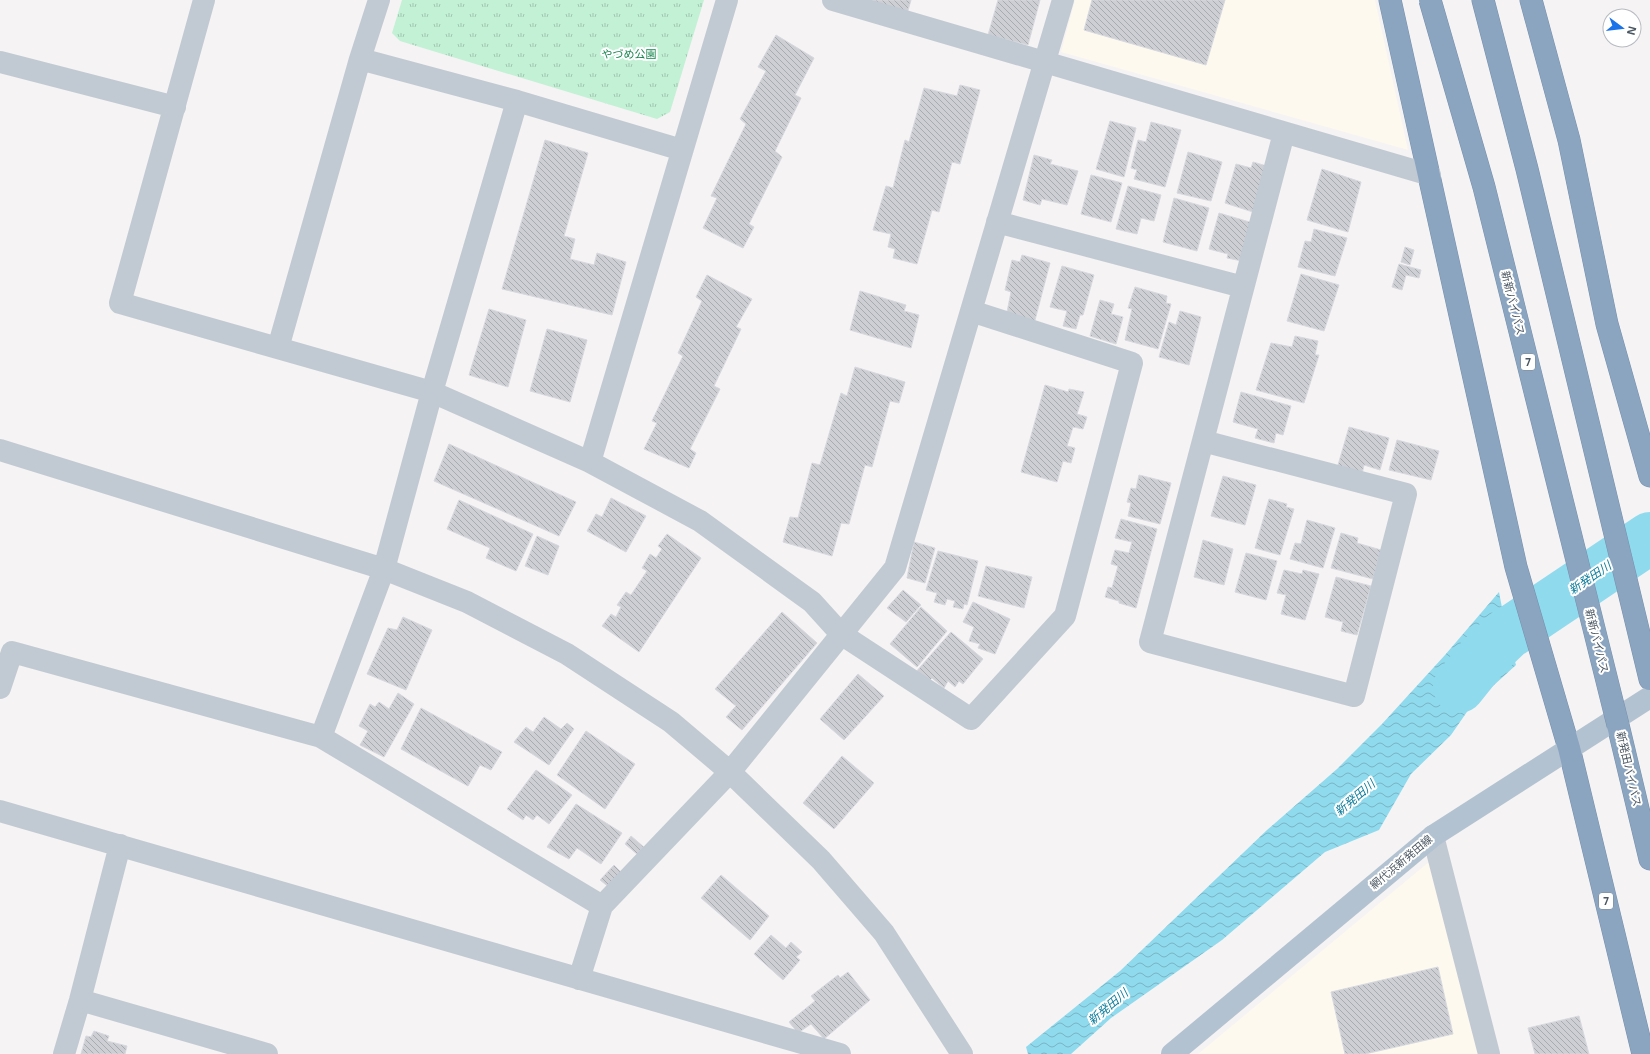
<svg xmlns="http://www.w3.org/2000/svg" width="1650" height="1054" font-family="'Noto Sans','Noto Sans JP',sans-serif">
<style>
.commercial{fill:#fdf9ef}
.park{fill:url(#park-tufts)}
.water{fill:url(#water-waves)}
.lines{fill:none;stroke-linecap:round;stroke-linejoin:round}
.river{stroke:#90daee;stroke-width:52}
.building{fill:url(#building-back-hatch);stroke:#d7d9de}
.highway-casing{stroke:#7690ad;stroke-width:23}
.minor{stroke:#c1cad2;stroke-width:22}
.major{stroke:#b3c2d1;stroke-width:22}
.highway{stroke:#8ba5c1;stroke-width:22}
.highway-bridge-casing{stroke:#7690ad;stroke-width:23;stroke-linecap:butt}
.highway-bridge{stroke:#8ba5c1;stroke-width:22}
.labels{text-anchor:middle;stroke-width:4;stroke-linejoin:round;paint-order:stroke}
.shield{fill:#fff;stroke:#808990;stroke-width:1}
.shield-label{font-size:10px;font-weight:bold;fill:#4a5661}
.park-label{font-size:11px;fill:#17864f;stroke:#fff}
.street-label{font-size:11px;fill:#4a5661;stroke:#fff}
.water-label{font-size:12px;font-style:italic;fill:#0c7c9b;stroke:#fff}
</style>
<defs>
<pattern id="park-tufts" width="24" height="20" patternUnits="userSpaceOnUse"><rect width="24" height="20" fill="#c3f1d5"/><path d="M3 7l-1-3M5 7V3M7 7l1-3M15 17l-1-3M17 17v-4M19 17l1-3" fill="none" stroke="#a0c6b0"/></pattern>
<pattern id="water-waves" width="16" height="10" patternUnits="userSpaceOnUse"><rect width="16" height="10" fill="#90daee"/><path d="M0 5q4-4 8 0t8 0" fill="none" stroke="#78b4c4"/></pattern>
<pattern id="building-back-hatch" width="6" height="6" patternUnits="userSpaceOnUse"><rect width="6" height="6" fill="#cdcfd5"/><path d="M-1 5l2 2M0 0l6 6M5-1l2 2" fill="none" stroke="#a8abb0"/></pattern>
</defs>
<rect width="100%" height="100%" fill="#f5f3f3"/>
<path class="commercial" d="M1075,0H1375L1408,150L1061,52Z
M1430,861L1479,1054H1198Z"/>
<path class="park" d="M402,0H704L670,112L657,119L400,41L392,33Z"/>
<path class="water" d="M1499,592L1507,634L1516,665L1471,706L1451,735L1411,774L1379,830L1325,852L1222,940L1111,1018L1071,1054H1028L1026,1047L1120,971L1267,830L1337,769L1382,724L1445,655Z"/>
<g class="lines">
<path class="river" d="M1459,687L1483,657L1507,634L1650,538"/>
</g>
<path class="building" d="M874,0H911L907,14L873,3Z
M998,0H1040L1028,45L988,35Z
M1092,0H1225L1206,65L1084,30Z
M776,35L814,58L795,95L801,98L775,151L782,157L749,224L754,227L743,248L703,228L717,198L711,196L746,124L740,119L766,71L758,67Z
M960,85L980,90L960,164L952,162L939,212L932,210L917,264L893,258L895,249L888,247L891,234L873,230L886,186L893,188L905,140L909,142L924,88L957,96Z
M1110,121L1136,128L1124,177L1096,169Z
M1151,122L1181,130L1165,187L1134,179L1137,170L1131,168L1138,140L1146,142Z
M545,140L588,153L564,236L575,239L570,259L594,265L597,253L626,262L612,315L502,289Z
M1188,152L1222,162L1211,201L1177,193Z
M1034,155L1052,160L1050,164L1078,171L1067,205L1042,199L1040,205L1023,200Z
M1253,162L1270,167L1256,213L1225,203L1236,164L1251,168Z
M1322,169L1361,182L1348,232L1307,220Z
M1091,175L1122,183L1111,222L1081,214Z
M1128,186L1161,195L1154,221L1141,218L1137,234L1116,229Z
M1174,198L1209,208L1197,251L1163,242Z
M1219,213L1253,223L1242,261L1227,258L1228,254L1209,249Z
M1314,229L1347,238L1335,276L1298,267L1305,241L1311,242Z
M1405,247L1414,250L1410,265L1401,262Z
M1022,255L1050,263L1034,324L1006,317L1011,292L1005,290L1012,260L1020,262Z
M1399,264L1421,270L1419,278L1406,275L1402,290L1392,287Z
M1062,266L1094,275L1083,315H1080L1076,329L1063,326L1067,311L1050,307Z
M1301,274L1339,285L1324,331L1287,321Z
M707,275L752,299L736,327L741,329L714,386L720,389L690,449L696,453L689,468L644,449L657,423L652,421L683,356L678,353L702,301L696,297Z
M1135,287L1167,296L1166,303L1171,304L1158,349L1125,340L1132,309L1128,308Z
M860,291L906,305L904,311L919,315L911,348L850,330Z
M1100,300L1114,304L1111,314L1123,317L1116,344L1090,336Z
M489,309L526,320L508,387L469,375Z
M1180,311L1201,317L1189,365L1159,357L1169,322L1176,325Z
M547,329L587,340L570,402L530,391Z
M1295,336L1318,341L1315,355H1319L1304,403L1256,390L1271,343L1292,347Z
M855,367L905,382L899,403L890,401L872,467L865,465L849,524L841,523L832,556L783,542L790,517L798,518L812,463L820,465L841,393L847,396Z
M1045,385L1068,392L1069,389L1084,392L1077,414L1087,417L1083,429L1073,427L1067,446L1075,448L1071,463L1063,461L1057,482L1021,472Z
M1241,392L1291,406L1283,435L1276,433L1274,443L1255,438L1258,429L1233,422Z
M1349,427L1389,438L1380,470L1364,465L1361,479L1336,472Z
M1397,440L1439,451L1431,480L1389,470Z
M449,444L576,502L559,536L434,481Z
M1139,475L1171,483L1160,524L1128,516L1131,503L1127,502L1131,488L1136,489Z
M1223,476L1256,485L1245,525L1211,516Z
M611,498L646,516L626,552L587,531L596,514L602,517Z
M1269,499L1287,504L1286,507L1294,509L1280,555L1255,548Z
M459,500L533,534L516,571L486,558L490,548L447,529Z
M1121,519L1157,529L1136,608L1119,603V601L1105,597L1108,587L1112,588L1118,566L1111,564L1115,550L1129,553L1132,542L1115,538Z
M1307,520L1335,528L1323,568L1290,559L1295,543L1301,544Z
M1341,533L1358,538L1357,543L1381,550L1373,579L1331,568Z
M667,534L701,558L639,652L602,626L611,614L616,617L621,607L617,605L626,592L631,595L647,571L642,568L650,554L656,558L662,549L658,546Z
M537,536L559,546L548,575L525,566Z
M1203,540L1233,549L1224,585L1194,577Z
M914,542L935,548L925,583L907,578Z
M938,551L978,561L967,605L964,604L963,609L953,607L955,601L947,599L945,605L934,602L937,593L926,590Z
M1246,553L1277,561L1266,600L1235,592Z
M986,566L1032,577L1024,608L978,596Z
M1284,570L1302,574L1303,570L1319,574L1305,620L1281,614L1286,595L1277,593Z
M1336,577L1371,586L1357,635L1341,631L1343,622L1325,617Z
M903,590L921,605L906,622L887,608Z
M973,602L1010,619L995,654L978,648L980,644L969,641L974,627L963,622Z
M921,607L947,631L917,667L890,644Z
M782,612L817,643L742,730L726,717L736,706L715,689Z
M403,617L432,630L406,690L367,674L388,628L397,630Z
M951,632L983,659L963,684L959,681L955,687L948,681L944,688L932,678L927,683L915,673Z
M858,674L884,696L844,740L820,719Z
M398,693L414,704L384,757L360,745L368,731L359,726L370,704L375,707L379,702L389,709Z
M421,708L502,752L491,770L480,765L468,786L401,749Z
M544,717L561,729L567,723L574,729L549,765L514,742L526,727L533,732Z
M586,731L635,764L605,809L557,775Z
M842,756L874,783L834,829L803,803Z
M536,770L572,795L549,824L537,815L533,820L526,815L523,820L507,809Z
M576,804L622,833L601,864L577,848L569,859L547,847Z
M631,836L645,848L638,855L625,844Z
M614,865L622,873L610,888L600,880Z
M721,875L769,916L750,940L701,898Z
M771,935L786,948L791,942L802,952L796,957L800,960L783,980L754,954Z
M1438,967L1453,1034L1365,1054H1345L1331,992Z
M848,972L870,1000L824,1039L811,1024L798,1033L789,1022L815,1001L811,996L838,975L840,978Z
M1579,1016L1589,1054H1535L1528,1028Z
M94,1031L109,1036L107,1041L127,1046L125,1054H81L86,1036L91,1037Z"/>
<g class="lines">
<g class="highway-casing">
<path id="highway" d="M1390,0L1516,567L1569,748L1643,1054
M1483,0L1527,169L1650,679
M1531,0L1569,140L1607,324L1650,476
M1618,725L1650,859"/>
</g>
<path class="minor" d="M204,0L120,303L432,392L590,462L700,521L812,602L841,634L971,719L1065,616L1132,363L971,311
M833,0L1430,175
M360,59L517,101L682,150
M0,62L175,107
M997,222L1243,287
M278,348L360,59L379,0
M1203,441L1406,494L1354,696L1150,642L1284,133
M0,450L384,569L467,602L567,654L671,722L730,772L821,860L884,933L962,1054
M590,462L727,0
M0,688L12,652L321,737L602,906
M321,737L384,569L432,392L517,101
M0,811L840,1054
M1433,836L1489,1054
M579,979L602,906L730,772L895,568L1063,0
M80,1000L267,1054
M64,1054L80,1000L120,845"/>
<path class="major" d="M1172,1054L1433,836L1650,697"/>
<use href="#highway" class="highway"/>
<g class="highway-bridge-casing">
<path id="highway-bridge" d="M1430,0L1484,187L1618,725"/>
</g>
<use href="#highway-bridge" class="highway-bridge"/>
</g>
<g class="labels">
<g class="shield">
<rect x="1521" y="354" width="14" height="16" rx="3"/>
<rect x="1599" y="893" width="14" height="16" rx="3"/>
</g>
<g class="shield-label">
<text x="1528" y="366">7</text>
<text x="1606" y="905">7</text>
</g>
<g class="park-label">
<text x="629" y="58">やづめ公園</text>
</g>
<g class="street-label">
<text transform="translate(1513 303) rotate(76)" y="4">新新バイパス</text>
<text transform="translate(1597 641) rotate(76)" y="4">新新バイパス</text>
<text transform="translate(1629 769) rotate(77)" y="4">新発田バイパス</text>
<text transform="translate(1401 862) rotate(-40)" y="4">網代浜新発田線</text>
</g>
<g class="water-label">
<text transform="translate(1590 578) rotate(-34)" y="4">新発田川</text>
<text transform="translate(1355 798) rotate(-40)" y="4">新発田川</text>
<text transform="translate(1108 1007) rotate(-40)" y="4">新発田川</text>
</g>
</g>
<g transform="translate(1622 28) rotate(105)"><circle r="19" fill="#ffffff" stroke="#b7bbc0"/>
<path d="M0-3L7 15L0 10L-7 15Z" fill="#1a73e8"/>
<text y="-6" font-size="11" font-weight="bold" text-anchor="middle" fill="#4a5661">N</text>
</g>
</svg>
